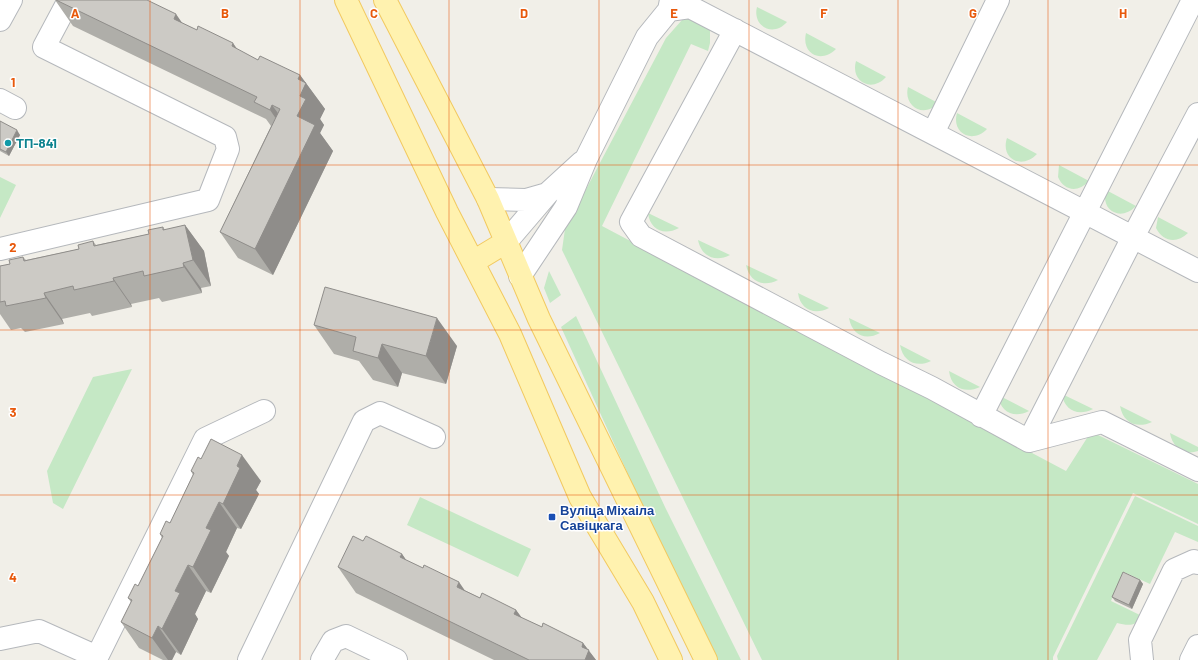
<svg xmlns="http://www.w3.org/2000/svg" width="1198" height="660" font-family="Barlow,sans-serif">
<style>
.green{fill:#c5e8c5}
.lines{fill:none;stroke-linecap:round;stroke-linejoin:round}
.minor-casing{stroke:#b5b8bc;stroke-width:24}
.major-casing{stroke:#f2c960;stroke-width:24}
.minor{stroke:#fff;stroke-width:22}
.major{stroke:#fff2af;stroke-width:22}
.wall{fill:#afaea9}
.shaded-wall{fill:#8f8d8a}
.building{fill:#cccac5;stroke:#8f8d8a}
.grid{fill:none;stroke:#e8590c;stroke-width:1;stroke-opacity:0.55}
.culture-dot{fill:#0f9aa8;stroke:#fff;stroke-width:1.5}
.transit-dot{fill:#1a4fb4;stroke:#fff;stroke-width:1.5}
.labels{text-anchor:middle;stroke-width:3;stroke-linejoin:round;paint-order:stroke}
.culture-label{font-size:13px;font-weight:bold;fill:#0d838f;stroke:#fff;text-anchor:start}
.transit-label{font-size:13px;font-weight:bold;fill:#164399;stroke:#fff;text-anchor:start}
.grid-label{font-size:13px;text-anchor:middle;font-weight:bold;fill:#e8590c;stroke:#fff;stroke-width:3;stroke-linejoin:round;paint-order:stroke}
</style>
<rect width="100%" height="100%" fill="#f1efe8"/>
<path class="green" d="M757,7L787,22C773,38 752,26 757,7Z
M691,17L703,21L710,30V43L708,51L691,44L602,226L1066,471L1087,438L1094,433L1198,484V524L1133,493L1053,657V660H762L562,250L565,229L666,38L682,20Z
M806,33L836,49C821,64 801,54 806,33Z
M856,61L886,77C872,93 850,82 856,61Z
M908,87L938,103C924,119 903,106 908,87Z
M957,113L987,129C973,144 951,134 957,113Z
M1007,138L1037,154C1022,170 1000,159 1007,138Z
M1059,165L1089,181C1078,193 1064,191 1058,177Z
M0,177L16,185L0,218Z
M1106,190L1136,206C1121,222 1100,211 1106,190Z
M648,213L679,228C664,236 650,230 648,213Z
M1158,217L1188,233C1177,244 1163,242 1156,228Z
M698,240L730,255C715,263 701,256 698,240Z
M746,265L778,280C763,288 749,281 746,265Z
M549,271L561,295L550,303L544,288Z
M798,293L829,308C814,316 800,309 798,293Z
M576,316L665,507L741,660H717L647,516L561,327Z
M849,318L880,333C865,341 852,335 849,318Z
M900,345L931,361C917,368 903,362 900,345Z
M132,369L63,509L53,503L47,471L93,377Z
M949,371L980,387C965,394 951,388 949,371Z
M1062,394L1093,409C1078,417 1064,410 1062,394Z
M998,395L1029,411C1014,419 1000,412 998,395Z
M1120,406L1152,422C1137,429 1123,423 1120,406Z
M1170,433L1198,447V451C1184,456 1172,447 1170,433Z
M1135,496L1198,526V542L1175,532L1150,584L1124,572L1111,601L1144,617C1135,626 1129,626 1117,623L1097,660H1058L1057,656Z
M420,497L531,549L518,577L407,525Z"/>
<g class="lines">
<g class="minor-casing">
<path id="minor" d="M669,10L690,7L1198,271
M0,20L11,0
M735,30L631,222L641,236L881,363L932,388L1029,441L1102,422L1198,470
M0,100L15,108
M933,133L998,0
M488,199L526,200L547,194L582,162
M506,242L547,194
M0,249L208,200L228,149L225,137L44,47L69,0
M520,276L566,207L586,159L647,37L669,10L671,0
M981,416L1193,0
M1029,441L1133,237L1198,114
M0,639L39,631L97,657L205,439L264,411
M249,660L364,421L380,413L434,437
M322,660L333,641L346,636L396,660
M1142,660L1140,640L1174,570L1194,561L1198,563
M1191,660L1198,646"/>
</g>
<g class="major-casing">
<path id="major" d="M346,0L447,212L510,334L580,497L643,602L671,660
M385,0L488,199L539,319L706,660
M473,262L506,242"/>
</g>
<use href="#minor" class="minor"/>
<use href="#major" class="major"/>
</g>
<path class="wall" d="M55,0L182,23L258,60L300,75L325,109L320,119L324,125L320,133L333,151L273,275L238,258L220,232L271,126L266,119L73,26Z
M0,121L20,135L9,156L0,151Z
M185,225L204,251L211,286L201,288L202,293L162,302L159,298L131,304L132,307L92,316L90,313L62,319L64,324L25,332L21,328L11,330L0,314V266L10,264L23,257L26,260L79,249L93,241L96,245L149,234L163,227L165,230Z
M314,325L457,346L446,384L402,373L398,387L373,380L359,361L334,354Z
M201,459L261,481L256,490L259,494L241,529L237,528L226,552L229,556L211,593L206,591L195,614L198,619L181,655L176,652L172,660H163L139,648L121,622L131,602L128,598L138,586L162,538L160,534L170,523L193,475L191,471Z
M402,554L406,560L466,591L480,598L516,610L522,618L542,627L583,643L596,660H494L356,593L338,567Z
M1140,580L1143,584L1132,609L1115,601L1112,597Z"/>
<path class="shaded-wall" d="M176,14L194,40L174,19Z
M233,43L251,69L232,46Z
M300,75L325,109L320,119L324,125L320,133L333,151L273,275L255,249L300,96L298,79Z
M272,105L291,131L288,136L270,110Z
M17,130L20,135L9,156L6,152Z
M185,225L204,251L211,286L193,260Z
M183,263L201,288L202,293L184,267Z
M113,278L131,304L132,307L114,281Z
M44,293L62,319L64,324L46,298Z
M437,318L457,346L446,384L426,356Z
M382,344L402,373L398,387L378,358Z
M242,455L261,481L256,490L259,494L241,529L223,504L237,466Z
M219,502L237,528L226,552L229,556L211,593L193,567L206,528Z
M402,554L420,580L400,557Z
M188,565L206,591L195,614L198,619L181,655L162,629L175,591Z
M1140,580L1143,584L1132,609L1129,605Z
M459,582L477,608L457,587Z
M516,610L535,636L514,614Z
M158,626L176,652L172,660H168L152,638Z
M583,643L596,660H585L582,647Z"/>
<path class="building" d="M56,0H147L176,14L174,19L197,30L198,26L233,43L232,46L258,60L260,56L300,75L298,79L306,83L300,96L306,99L297,116L315,125L255,249L220,232L280,109L272,105L270,110L254,102L257,97Z
M0,121L17,130L6,152L0,149Z
M185,225L193,260L183,263L184,267L144,276L143,271L113,278L114,281L74,290L73,286L44,293L46,298L6,306L5,301L0,302V266L10,264L9,260L23,257L24,261L79,249L78,245L93,241L94,246L149,234L148,230L163,227V230Z
M325,287L437,318L426,356L382,344L378,358L353,351L356,337L314,325Z
M211,439L242,455L237,466L240,468L223,504L219,502L206,528L211,530L193,567L188,565L175,591L180,593L162,629L158,626L152,638L121,622L132,600L128,598L135,584L138,586L163,536L160,534L166,521L170,523L194,473L191,471L198,457L201,459Z
M353,536L363,541L366,536L402,554L400,557L423,568L424,565L459,582L457,587L480,598L482,593L516,610L514,614L542,627L543,623L583,643L582,647L589,650L585,660H529L338,567Z
M1123,572L1140,580L1129,605L1112,597Z"/>
<path class="grid" d="M150,0V660M300,0V660M449,0V660M599,0V660M749,0V660M898,0V660M1048,0V660M0,165H1198M0,330H1198M0,495H1198"/>
<circle class="culture-dot" cx="8" cy="143" r="4"/>
<rect class="transit-dot" x="548" y="513" width="8" height="8" rx="2"/>
<g class="labels">
<g class="culture-label">
<text x="16" y="148">ТП-841</text>
</g>
<g class="transit-label">
<text x="560" y="515">Вуліца Міхаіла<tspan x="560" dy="15">Савіцкага</tspan></text>
</g>
</g>
<g class="grid-label">
<text x="75" y="18">A</text>
<text x="225" y="18">B</text>
<text x="374" y="18">C</text>
<text x="524" y="18">D</text>
<text x="674" y="18">E</text>
<text x="824" y="18">F</text>
<text x="973" y="18">G</text>
<text x="1123" y="18">H</text>
<text x="13" y="87">1</text>
<text x="13" y="252">2</text>
<text x="13" y="417">3</text>
<text x="13" y="582">4</text>
</g>
</svg>
